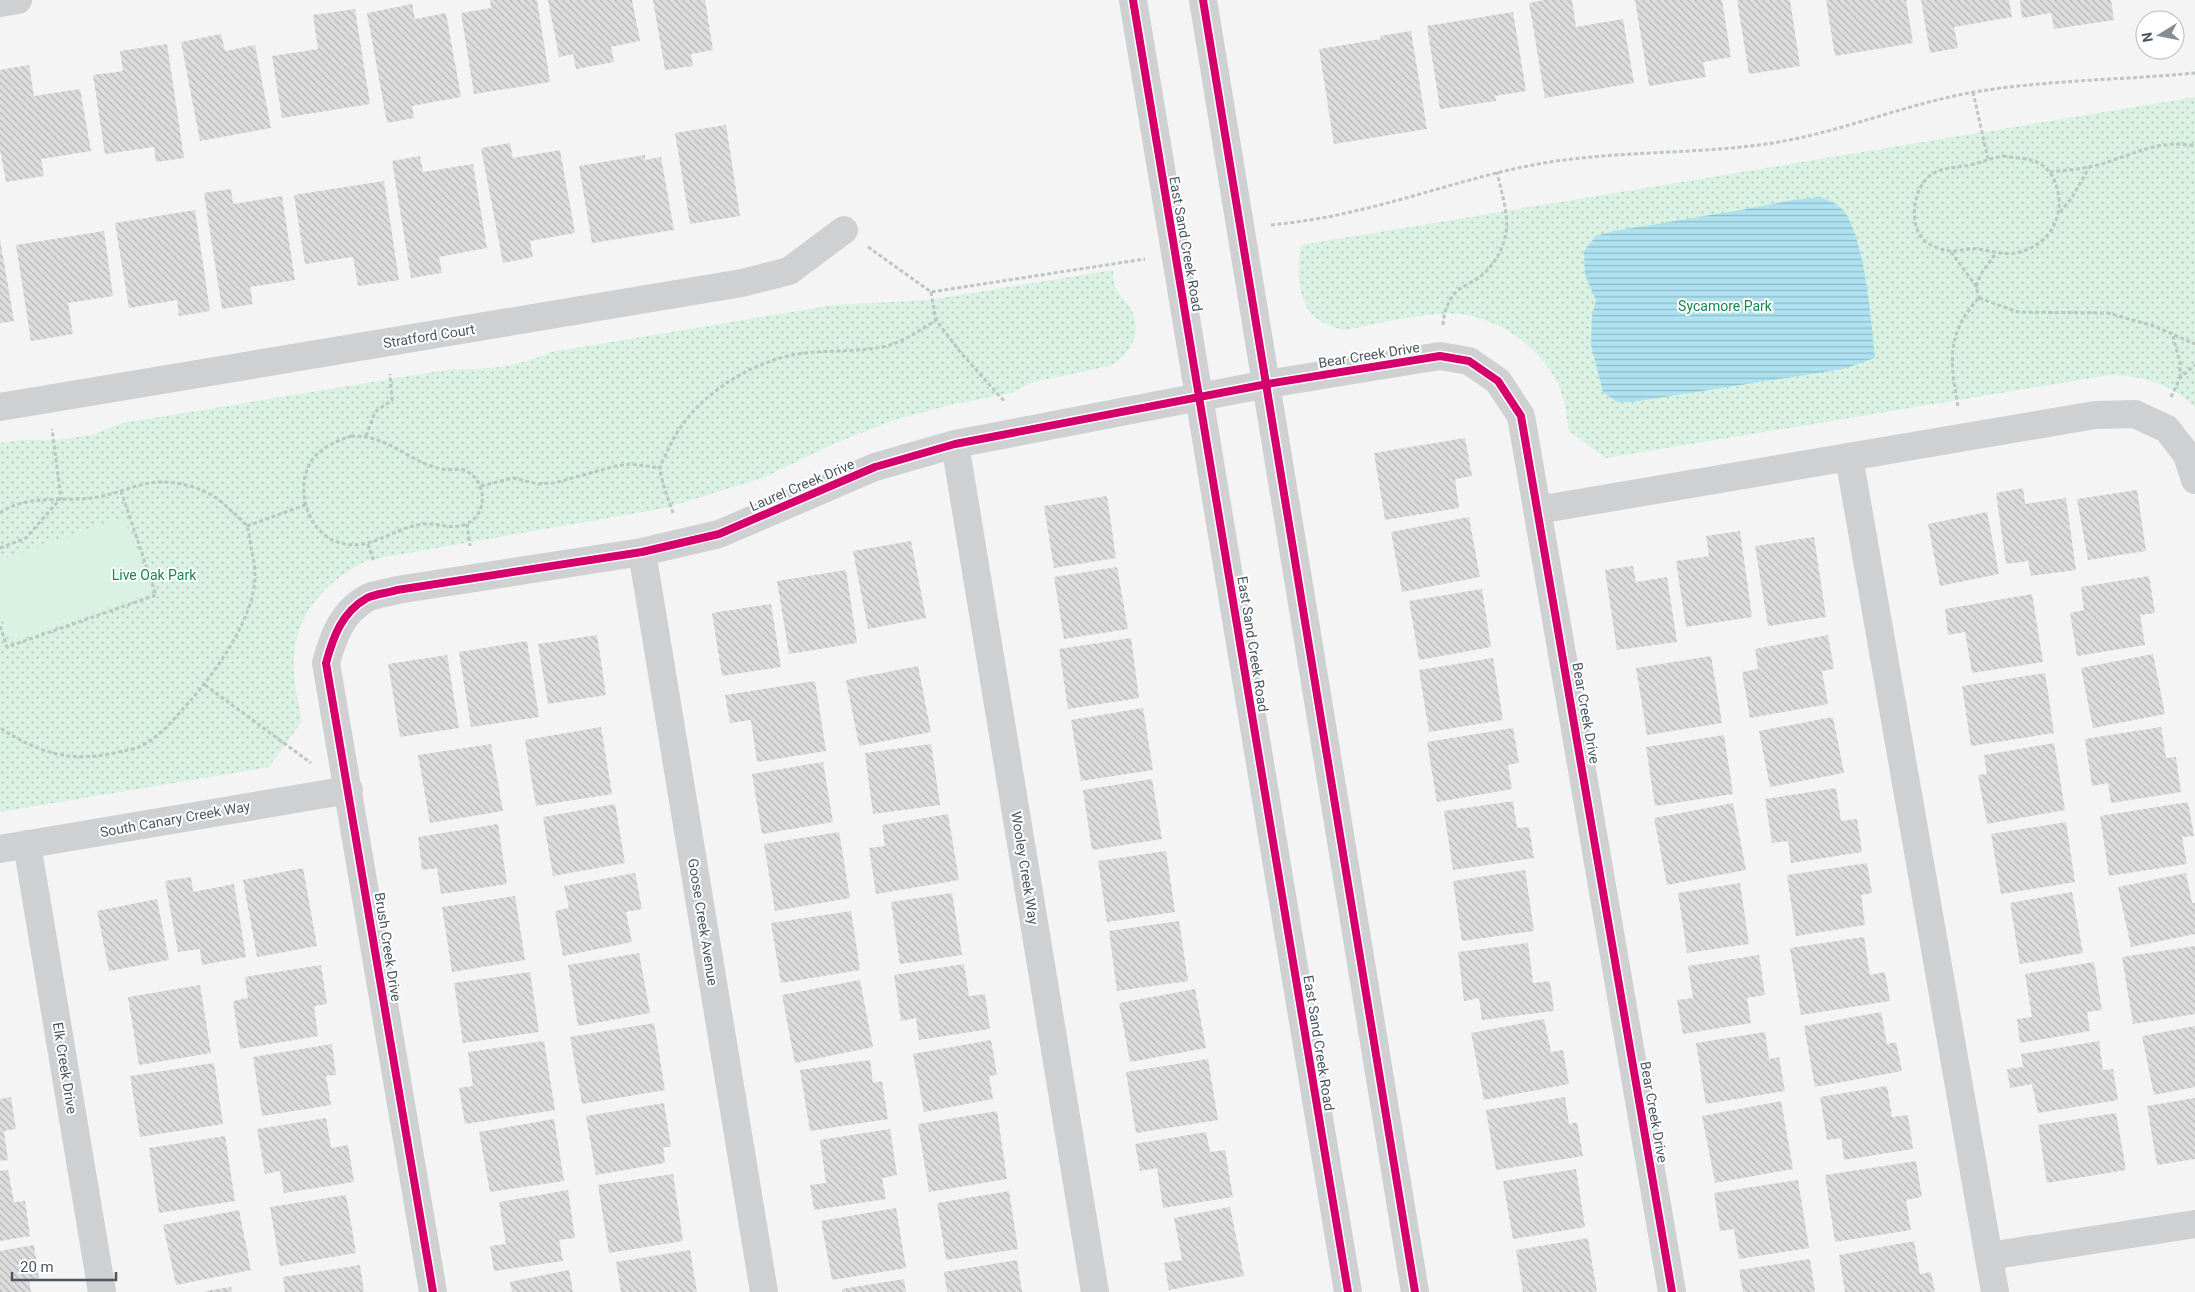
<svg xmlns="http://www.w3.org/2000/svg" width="2195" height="1292" font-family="Roboto,sans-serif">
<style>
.grass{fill:url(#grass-dots)}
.garden{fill:#d9f2e3}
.water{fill:url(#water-rules)}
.building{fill:url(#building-back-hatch)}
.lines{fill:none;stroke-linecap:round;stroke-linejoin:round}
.path{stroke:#bcc7c4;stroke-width:3;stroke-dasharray:4 2.5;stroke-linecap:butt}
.minor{stroke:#ced0d2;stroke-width:28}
.cycleway-casing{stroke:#fff;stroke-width:11}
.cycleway{stroke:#d6006c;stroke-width:8}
.labels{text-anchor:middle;stroke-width:4;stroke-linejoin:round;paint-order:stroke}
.street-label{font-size:14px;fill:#4a5661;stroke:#fff}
.park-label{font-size:14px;fill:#17864f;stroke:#fff}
</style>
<defs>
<pattern id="grass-dots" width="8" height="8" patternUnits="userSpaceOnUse" patternTransform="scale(1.25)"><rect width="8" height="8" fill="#d9f2e3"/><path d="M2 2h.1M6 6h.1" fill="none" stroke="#b2c7bb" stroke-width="1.8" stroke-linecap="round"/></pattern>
<pattern id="water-rules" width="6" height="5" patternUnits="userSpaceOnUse" patternTransform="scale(1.25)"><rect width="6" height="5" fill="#aee2f0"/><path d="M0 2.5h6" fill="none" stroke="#90bac6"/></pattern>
<pattern id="building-back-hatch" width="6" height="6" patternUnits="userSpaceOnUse" patternTransform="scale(1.25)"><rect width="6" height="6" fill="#ddddde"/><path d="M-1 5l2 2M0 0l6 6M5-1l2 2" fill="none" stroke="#b5b6b7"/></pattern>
</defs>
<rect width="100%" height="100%" fill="#f4f4f4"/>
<path class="grass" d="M2195,97V407C2170,383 2143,376 2110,375L1606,458L1569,431C1567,420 1566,408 1563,398C1551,355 1502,317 1458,314C1421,312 1382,323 1345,330C1298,322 1295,284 1301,245Z
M1113,270C1113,275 1113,281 1115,286C1118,296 1128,302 1132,311C1143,334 1129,355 1110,366L1033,382L1011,393L954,404L894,420L833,444L763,478L665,508L368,560C329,579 297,610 294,656C292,677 298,700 302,721L269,767L0,812V443L21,440H59L92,435L123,423L452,369C490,370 516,367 551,352L834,305L929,300Z"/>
<path class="garden" d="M124,517L151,593L10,641L0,612V560Z"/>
<path class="water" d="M1820,197C1827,200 1836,203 1841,208C1865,232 1871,323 1875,358L1843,369L1632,402H1617L1603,392L1591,345L1592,317L1596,300L1585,275L1584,251L1596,236L1614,231L1741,210L1793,200Z"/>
<path class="building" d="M490,0H537L550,82L474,94L461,13L491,8Z
M548,0H632L640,41L611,47L614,62L576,69L573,54L559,57Z
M653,0H705L713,50L691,54L693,66L665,70Z
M1543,0H1572L1576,27L1623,19L1634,83L1545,98L1529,3Z
M1635,0H1722L1731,57L1703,62L1706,77L1649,86Z
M1737,0H1790L1800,66L1749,74Z
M1826,0H1906L1913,43L1835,56Z
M1921,0H2009L2012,17L1954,27L1958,48L1930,53Z
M2020,0H2111L2114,20L2054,29L2051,13L2022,18Z
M412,4L415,19L446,13L461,97L412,106L414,118L387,123L367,13Z
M355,9L370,104L282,118L272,56L318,49L313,15Z
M1513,12L1526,91L1495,96L1496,101L1440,109L1427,26Z
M1411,31L1427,129L1334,144L1319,49L1381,39L1380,36Z
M221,34L225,51L255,45L271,128L200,141L181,42Z
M167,44L184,158L156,162L154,147L105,154L93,75L123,71L120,51Z
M29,65L34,96L80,89L91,151L41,159L44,176L6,182L0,149V70Z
M726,125L740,216L690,224L675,133Z
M510,143L513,158L560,150L575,233L530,241L533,257L503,263L481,148Z
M645,155V160L661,157L674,230L592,243L579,166Z
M420,156L423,172L473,164L487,248L439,257L442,273L411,278L392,161Z
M384,181L399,280L358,286L353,257L305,264L294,195Z
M231,189L233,204L282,196L295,280L250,287L253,304L222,309L204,193Z
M195,210L210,311L179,316L177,300L129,308L115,223Z
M104,231L113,296L68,303L73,334L31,341L16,245Z
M0,239L14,321L0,323Z
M1465,438L1472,476L1455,479L1459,508L1385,520L1374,453Z
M2023,488L2025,504L2066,498L2076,570L2031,576L2028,561L2006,564L1996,493Z
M2137,490L2146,551L2088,560L2077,499Z
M1107,496L1116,558L1054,568L1044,506Z
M1987,512L1999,574L1940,586L1928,524Z
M1469,517L1480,577L1402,592L1391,532Z
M1740,531L1752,617L1686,627L1676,561L1709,556L1706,536Z
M1814,537L1826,617L1768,626L1755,546Z
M911,541L926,618L868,629L853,551Z
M1633,566L1636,582L1667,577L1677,642L1617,650L1605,570Z
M1117,567L1128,629L1064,639L1054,577Z
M846,570L857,643L789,654L777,581Z
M2149,576L2155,613L2140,615L2145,645L2077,656L2070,613L2084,610L2081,587Z
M1482,589L1491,647L1419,660L1409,601Z
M2032,594L2043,662L1972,673L1965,632L1948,635L1945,609Z
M771,604L781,667L722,676L712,613Z
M597,635L606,695L548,704L538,644Z
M1828,635L1834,669L1822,671L1828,704L1750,718L1742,672L1758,669L1755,649Z
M1131,638L1139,698L1068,709L1059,649Z
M527,641L539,717L471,727L459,652Z
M2153,654L2165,714L2093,728L2081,668Z
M447,655L459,728L400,737L388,664Z
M1711,656L1722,723L1647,735L1636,668Z
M1493,658L1503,720L1429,732L1419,670Z
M918,666L931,732L859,746L846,680Z
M2045,673L2054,733L1971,746L1962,686Z
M815,681L826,751L757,762L751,720L730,723L725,695Z
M1143,708L1153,770L1081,781L1071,720Z
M1833,717L1844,773L1770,787L1759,731Z
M601,727L612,794L536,806L525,740Z
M2161,727L2166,758L2176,757L2181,792L2111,803L2108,783L2092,786L2085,739Z
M1513,728L1519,763L1508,765L1512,789L1437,802L1427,742Z
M1724,735L1733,794L1655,806L1646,747Z
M2054,743L2065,810L1987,824L1978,775L1987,774L1984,755Z
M491,744L503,811L430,823L418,755Z
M931,744L940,805L873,814L865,753Z
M823,762L833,822L762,834L752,774Z
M1152,779L1162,839L1092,850L1083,790Z
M1836,788L1841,821L1857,819L1862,852L1791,863L1788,841L1772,843L1765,799Z
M1513,801L1517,828L1529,827L1534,858L1453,870L1444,811Z
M2188,802L2194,836L2182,837L2187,864L2109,876L2100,816Z
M1733,803L1746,870L1667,885L1654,818Z
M615,804L625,863L553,876L543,817Z
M948,814L959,880L876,894L869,848L885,846L882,825Z
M2066,822L2075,882L2001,894L1991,834Z
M498,824L507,884L441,894L437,868L422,870L418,837Z
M839,832L850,898L775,911L764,844Z
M1166,851L1175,912L1107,922L1098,861Z
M1867,863L1872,893L1861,895L1865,925L1796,936L1787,875Z
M303,868L317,946L257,957L243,880Z
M1525,870L1534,931L1462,941L1453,881Z
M635,873L642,909L626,912L632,942L563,956L555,911L569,908L564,886Z
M2186,873L2192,903H2195V934L2131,947L2118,887Z
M191,877L193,892L234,884L246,957L202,965L200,949L178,952L165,881Z
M1740,883L1749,944L1687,953L1678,893Z
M2072,892L2083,953L2020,964L2010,903Z
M952,893L962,955L900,964L891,902Z
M515,896L525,960L452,972L442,907Z
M157,899L169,960L109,971L97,911Z
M851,911L860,970L781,983L771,923Z
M1179,921L1188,981L1117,991L1109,931Z
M1864,937L1870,975L1885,972L1890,1001L1801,1015L1790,948Z
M1528,943L1533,983L1550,981L1554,1011L1482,1020L1479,998L1464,1001L1458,952Z
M2195,946V1014L2133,1024L2122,957Z
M639,953L650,1013L578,1026L568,965Z
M1759,955L1765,995L1747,998L1751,1023L1683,1034L1677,1000L1693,998L1688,966Z
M2094,962L2102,1010L2087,1012L2090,1031L2020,1043L2017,1019L2032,1017L2025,974Z
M964,964L969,996L985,994L990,1029L919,1040L916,1018L901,1021L894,975Z
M321,965L327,1004L314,1006L318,1036L240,1049L233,1001L248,998L245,977Z
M530,972L539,1032L463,1043L454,983Z
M860,980L873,1047L795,1063L782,995Z
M200,985L211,1053L139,1065L128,997Z
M1195,989L1206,1048L1130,1062L1119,1003Z
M1881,1012L1887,1044L1896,1042L1902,1071L1815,1087L1804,1026Z
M1544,1019L1551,1052L1563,1050L1569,1084L1484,1100L1471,1033Z
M654,1023L665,1090L582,1104L570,1037Z
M2195,1026V1087L2154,1095L2142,1036Z
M1765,1032L1769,1059L1779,1057L1785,1091L1706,1104L1696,1043Z
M991,1040L997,1075L989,1076L993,1099L924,1112L913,1054Z
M544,1041L555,1110L465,1124L459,1088L473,1086L468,1052Z
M2099,1041L2103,1070L2113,1069L2118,1100L2038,1113L2032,1084L2010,1088L2007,1069L2023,1067L2021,1054Z
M332,1044L336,1075L326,1076L331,1105L262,1116L253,1057Z
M1208,1059L1218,1120L1136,1133L1126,1072Z
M870,1060L873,1083L882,1081L888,1119L810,1131L800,1070Z
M214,1063L223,1124L140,1137L130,1076Z
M1887,1086L1892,1117L1908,1115L1913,1149L1844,1160L1841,1138L1827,1140L1820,1097Z
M11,1097L16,1129L4,1131L8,1160L0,1161V1099Z
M1565,1097L1569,1124L1577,1122L1583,1156L1496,1170L1486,1110Z
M2195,1098V1159L2157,1165L2147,1106Z
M1781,1101L1793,1169L1715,1183L1702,1116Z
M664,1103L671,1147H663L665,1163L596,1175L586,1116Z
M997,1111L1007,1179L929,1192L918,1124Z
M2116,1113L2126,1170L2047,1183L2038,1125Z
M326,1118L331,1148L348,1145L354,1182L284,1193L280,1171L265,1174L257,1129Z
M554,1119L564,1181L490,1192L479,1132Z
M890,1129L897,1175L882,1178L886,1199L814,1210L810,1185L826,1183L820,1140Z
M1206,1132L1210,1152L1225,1150L1233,1197L1163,1208L1157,1168L1140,1171L1135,1144Z
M225,1136L235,1201L159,1213L149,1148Z
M1916,1161L1922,1197L1906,1200L1911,1230L1835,1242L1825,1175Z
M1576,1169L1585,1227L1513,1239L1503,1181Z
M8,1170L14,1202L25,1201L30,1236L0,1241V1171Z
M673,1174L683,1241L609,1253L598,1185Z
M1798,1180L1809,1248L1739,1259L1734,1229L1720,1231L1714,1193Z
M568,1190L575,1238L559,1240L563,1261L494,1271L490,1246L506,1244L499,1202Z
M1009,1191L1018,1249L946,1260L937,1203Z
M346,1195L356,1253L280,1266L270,1207Z
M1230,1207L1244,1276L1169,1290L1164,1263L1182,1260L1174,1218Z
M896,1208L906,1268L832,1280L821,1221Z
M239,1210L251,1270L176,1285L163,1225Z
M1588,1238L1597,1292H1523L1516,1250Z
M1914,1241L1920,1274L1931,1272L1935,1292H1845L1839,1255Z
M34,1245L39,1279L29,1281L31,1292H0V1251Z
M690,1250L697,1292H621L616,1262Z
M1810,1259L1815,1292H1743L1739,1270Z
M1017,1260L1022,1292H947L944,1272Z
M360,1265L364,1292H285L283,1277Z
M569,1270L573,1292H512L510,1282Z
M904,1279L906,1292H842V1289Z
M231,1287L232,1292H206L205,1291Z"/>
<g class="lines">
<path class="path" d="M1973,92L1988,159
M2003,156C2014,158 2027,158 2037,162C2049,168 2056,180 2058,192C2063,219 2049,243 2023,251C2007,257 1993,251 1978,249C1966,248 1955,253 1944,250C1937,248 1929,245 1924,240C1907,224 1914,183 1934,173C1947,166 1960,168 1974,164C1984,161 1993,158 2003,156Z
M2050,172C2067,170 2084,169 2101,164C2135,154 2158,139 2195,146
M2060,212L2071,199L2089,168
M1271,225C1296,222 1322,219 1346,213C1411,199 1473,176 1538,164C1616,150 1695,155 1773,143C1841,132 1906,104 1974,92C2047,80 2121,80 2195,73
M868,247L931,292L1145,259
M1951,252L1976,286L1979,298
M1976,286L1981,274L1996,253
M931,292L936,320L961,353L1005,402
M1979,298L2018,312L2108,313L2154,326L2195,344
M1443,325C1444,311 1449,296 1461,288C1467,284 1475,281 1481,276C1494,265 1503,250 1506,233C1509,214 1501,191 1497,172
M2173,336L2180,363V378
M2171,397L2180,378L2195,365
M1958,406C1950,362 1946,333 1979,298
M351,436C389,435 408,462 442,469C450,471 462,467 468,472C487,483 488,515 466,524C453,530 438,523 425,524C396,526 375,549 345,544C307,538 291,484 315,456C326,445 337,441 351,436Z
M366,436L375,412L392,400L390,374
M481,486L513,478L538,484L554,483L616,466L630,464L660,468
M0,513C31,491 73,505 107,495C126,490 145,481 165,482C189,483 213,492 229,509C235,514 241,519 246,525C249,530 250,541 251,547C253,556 255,567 255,577C254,618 216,672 189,702C174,719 160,737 139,747C132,750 122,751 114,753C68,763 38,752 0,728
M673,513C669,501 661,481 660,469C660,464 665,457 667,452C687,404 738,368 788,356C818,349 851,353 882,347C902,343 919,331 936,320
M467,524L470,546
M247,526L305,505
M368,544L374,562
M0,548L26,538L61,498L52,429
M0,626L7,647L156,595L121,491
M205,685L311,763"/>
<path class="minor" d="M1133,0L1348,1292
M1203,0L1415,1292
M0,3L18,0
M0,407L742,283L789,271L844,230
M955,444L1095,1292
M1849,457L1995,1292
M1538,510L2095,415L2135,414L2167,429L2187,455L2195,480
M642,552L764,1292
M27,844L102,1292
M0,849L349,790
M1989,1256L2195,1224
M433,1292L326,663C333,637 342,612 367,598C375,594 388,593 397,590L642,552L719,534L875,467L955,444L1267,384L1440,356L1469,361L1498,381L1521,416L1672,1292"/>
<g class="cycleway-casing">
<path id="cycleway" d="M1133,0L1348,1292
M1203,0L1415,1292
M433,1292L326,663C333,637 342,612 367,598C375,594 388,593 397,590L642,552L719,534L875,467L955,444L1267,384L1440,356L1469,361L1498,381L1521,416L1672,1292"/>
</g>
<use href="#cycleway" class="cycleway"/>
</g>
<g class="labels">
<g class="street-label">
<text transform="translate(1186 244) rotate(80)" y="5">East Sand Creek Road</text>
<text transform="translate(429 336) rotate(-9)" y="5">Stratford Court</text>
<text transform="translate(1369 355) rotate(-9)" y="5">Bear Creek Drive</text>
<text transform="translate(802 485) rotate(-23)" y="5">Laurel Creek Drive</text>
<text transform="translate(1253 644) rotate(81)" y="5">East Sand Creek Road</text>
<text transform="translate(1586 713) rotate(80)" y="5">Bear Creek Drive</text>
<text transform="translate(175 819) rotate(-10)" y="5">South Canary Creek Way</text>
<text transform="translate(1025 868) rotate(81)" y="5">Wooley Creek Way</text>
<text transform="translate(703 922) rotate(81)" y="5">Goose Creek Avenue</text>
<text transform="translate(388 947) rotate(81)" y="5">Brush Creek Drive</text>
<text transform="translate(1319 1043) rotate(81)" y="5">East Sand Creek Road</text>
<text transform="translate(65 1068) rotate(81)" y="5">Elk Creek Drive</text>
<text transform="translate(1654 1112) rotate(80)" y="5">Bear Creek Drive</text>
</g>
<g class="park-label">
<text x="1725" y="311">Sycamore Park</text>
<text x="154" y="580">Live Oak Park</text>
</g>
</g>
<g transform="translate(2160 35) rotate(260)"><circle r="24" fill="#ffffff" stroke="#b7bbc0"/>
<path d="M0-4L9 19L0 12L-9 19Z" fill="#868d94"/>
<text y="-8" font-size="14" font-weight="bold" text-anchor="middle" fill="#4a5661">N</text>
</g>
<path d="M12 1272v8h104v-8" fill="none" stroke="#4a5661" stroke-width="2.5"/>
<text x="20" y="1272" font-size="15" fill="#4a5661" stroke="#ffffff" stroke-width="4" paint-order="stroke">20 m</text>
</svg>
